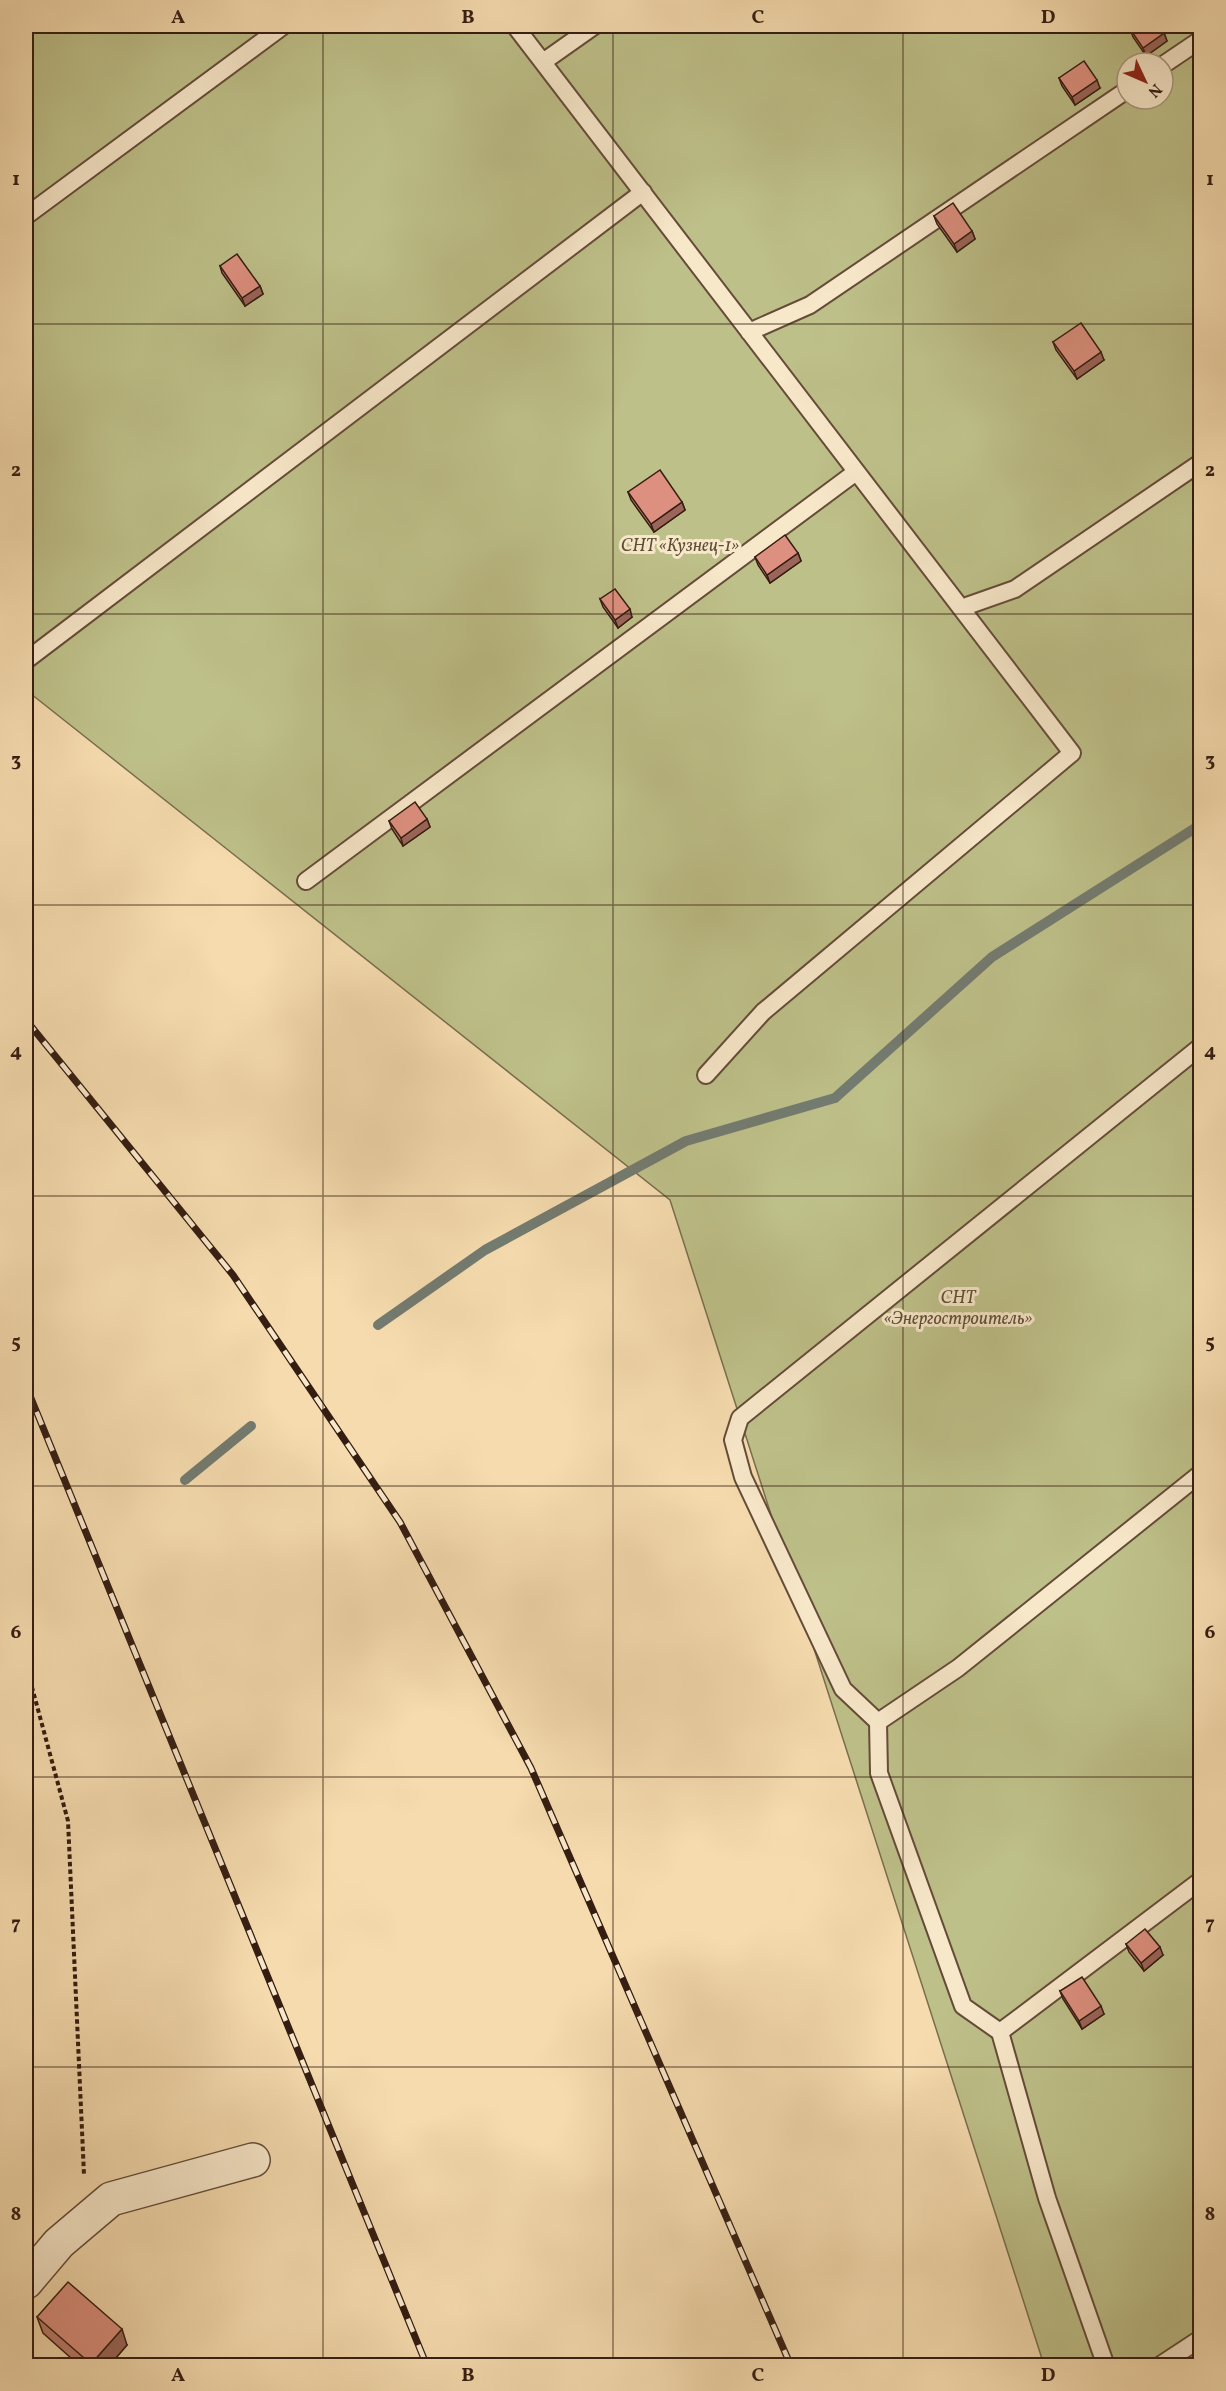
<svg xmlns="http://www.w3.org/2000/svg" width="1226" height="2391" font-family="Vollkorn,serif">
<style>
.green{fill:#bec089;stroke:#7a6e4e;stroke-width:1.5;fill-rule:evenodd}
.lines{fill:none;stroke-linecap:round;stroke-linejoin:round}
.stream{stroke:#737b70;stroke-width:10}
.lane-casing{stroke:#654c39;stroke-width:20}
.street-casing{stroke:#654c39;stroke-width:36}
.path{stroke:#351d12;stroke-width:4;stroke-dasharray:4.5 3;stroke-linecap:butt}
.lane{stroke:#f8e8ca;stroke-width:16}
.street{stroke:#f8e8ca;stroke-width:33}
.rail-casing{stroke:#351d12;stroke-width:7}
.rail{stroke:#f8e8ca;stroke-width:4.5;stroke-dasharray:14;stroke-linecap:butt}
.wall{fill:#be7c6d;stroke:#351d12;stroke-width:1.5}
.shaded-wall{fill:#9b6559;stroke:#351d12;stroke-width:1.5}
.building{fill:#dd907f;stroke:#351d12;stroke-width:1.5}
.grid{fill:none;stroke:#351d12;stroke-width:1.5;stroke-opacity:0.55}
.labels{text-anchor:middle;stroke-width:6;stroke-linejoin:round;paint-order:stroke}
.park-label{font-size:18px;font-style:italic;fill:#5e4e36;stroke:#f8e8ca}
.neatline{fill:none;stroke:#351d12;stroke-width:2}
.grid-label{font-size:20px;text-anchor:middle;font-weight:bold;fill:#351d12}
</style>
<rect width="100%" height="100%" fill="#f5dbae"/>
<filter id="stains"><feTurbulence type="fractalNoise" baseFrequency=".00333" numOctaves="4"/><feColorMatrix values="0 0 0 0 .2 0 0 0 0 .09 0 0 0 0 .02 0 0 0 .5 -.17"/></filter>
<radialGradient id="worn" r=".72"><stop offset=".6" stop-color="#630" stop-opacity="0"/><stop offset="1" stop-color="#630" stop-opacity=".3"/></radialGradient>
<path class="green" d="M26,26H1200V2365H1044L670,1200L26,690ZM1127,63H1163V99H1127Z"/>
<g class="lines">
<path class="stream" d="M378,1325L485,1250L686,1141L835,1098L992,957L1200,825
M185,1480L251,1426"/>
<g class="lane-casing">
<path id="lane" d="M515,26L1072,753L763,1012L706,1075
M543,62L594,26
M1163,65L1200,40
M26,216L283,26
M749,332L810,305L1127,90
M961,608L1015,589L1200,463
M28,659L643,192
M306,881L856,472
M878,1722L843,1689L743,1477L733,1440L740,1418L1200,1047
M1000,2032L1200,1881
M1106,2366L1047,2198L1000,2032L963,2006L879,1773L878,1722L958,1668L1200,1474
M1159,2366L1200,2339"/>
</g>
<g class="street-casing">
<path id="street" d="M26,2282L59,2243L111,2199L253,2160"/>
</g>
<path class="path" d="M26,1665L68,1821L84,2175"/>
<use href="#lane" class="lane"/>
<use href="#street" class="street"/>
<g class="rail-casing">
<path id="rail" d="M26,1020L233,1275L400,1522L531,1768L791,2366
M26,1386L427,2366"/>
</g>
<use href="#rail" class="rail"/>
</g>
<path class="wall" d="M1130,29L1164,33L1167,41L1146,56L1133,37Z
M1059,78L1100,88L1075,105L1062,86Z
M934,216L972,231L975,239L957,252L937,224Z
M220,266L260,286L263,294L245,306L222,273Z
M1053,342L1104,360L1077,379L1056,350Z
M628,492L682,502L685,510L654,532L631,500Z
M798,553L801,561L770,583L758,565L755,557Z
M600,599L632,617L618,628L603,607Z
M427,819L430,827L403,846L392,829L389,821Z
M1126,1944L1163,1955L1144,1971L1129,1952Z
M1060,1991L1104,2014L1082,2029L1063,1999Z
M37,2317L127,2345L109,2366H80L43,2333Z"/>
<path class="shaded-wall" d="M1164,33L1167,41L1146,56L1143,48Z
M1097,80L1100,88L1075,105L1072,97Z
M972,231L975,239L957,252L954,244Z
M260,286L263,294L245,306L242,298Z
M1101,352L1104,360L1077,379L1074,371Z
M682,502L685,510L654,532L651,524Z
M798,553L801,561L770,583L767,575Z
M630,609L632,617L618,628L615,620Z
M427,819L430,827L403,846L401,838Z
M1160,1947L1163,1955L1144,1971L1141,1963Z
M1101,2006L1104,2014L1082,2029L1079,2021Z
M122,2329L127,2345L109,2366H91V2364Z"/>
<path class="building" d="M1136,26H1159L1164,33L1143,48L1130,29Z
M1084,61L1097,80L1072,97L1059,78Z
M953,203L972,231L954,244L934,216Z
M237,254L260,286L242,298L220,266Z
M1081,323L1101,352L1074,371L1053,342Z
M660,470L682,502L651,524L628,492Z
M785,535L798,553L767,575L755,557Z
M615,589L630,609L615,620L600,599Z
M415,802L427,819L401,838L389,821Z
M1145,1929L1160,1947L1141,1963L1126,1944Z
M1082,1977L1101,2006L1079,2021L1060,1991Z
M68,2282L122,2329L91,2364L37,2317Z"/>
<path class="grid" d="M323,26V2366M613,26V2366M903,26V2366M26,324H1200M26,614H1200M26,905H1200M26,1196H1200M26,1486H1200M26,1777H1200M26,2067H1200"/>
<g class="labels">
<g class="park-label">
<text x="680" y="551">СНТ «Кузнец-1»</text>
<text x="958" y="1303">СНТ<tspan x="958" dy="21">«Энергостроитель»</tspan></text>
</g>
</g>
<rect width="1226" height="2391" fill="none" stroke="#f5dbae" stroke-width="66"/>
<g transform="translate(1145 81) rotate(134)"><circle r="28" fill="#f8e8ca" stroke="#aa9780" stroke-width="1.5"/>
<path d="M0-4.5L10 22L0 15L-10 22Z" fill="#8f2418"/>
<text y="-9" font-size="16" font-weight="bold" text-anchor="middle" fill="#351d12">N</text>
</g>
<rect x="33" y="33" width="1160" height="2325" class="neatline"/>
<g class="grid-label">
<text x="178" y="23">A</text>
<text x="468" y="23">B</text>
<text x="758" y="23">C</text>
<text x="1048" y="23">D</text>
<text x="16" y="185">1</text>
<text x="1210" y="185">1</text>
<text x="16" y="476">2</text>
<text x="1210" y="476">2</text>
<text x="16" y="766">3</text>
<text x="1210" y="766">3</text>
<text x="16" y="1057">4</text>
<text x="1210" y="1057">4</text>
<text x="16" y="1348">5</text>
<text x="1210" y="1348">5</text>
<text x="16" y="1638">6</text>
<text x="1210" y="1638">6</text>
<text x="16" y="1929">7</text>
<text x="1210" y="1929">7</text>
<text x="16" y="2220">8</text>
<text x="1210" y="2220">8</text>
<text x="178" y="2381">A</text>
<text x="468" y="2381">B</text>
<text x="758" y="2381">C</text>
<text x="1048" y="2381">D</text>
</g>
<rect width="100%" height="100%" filter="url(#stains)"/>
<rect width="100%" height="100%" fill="url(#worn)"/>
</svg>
